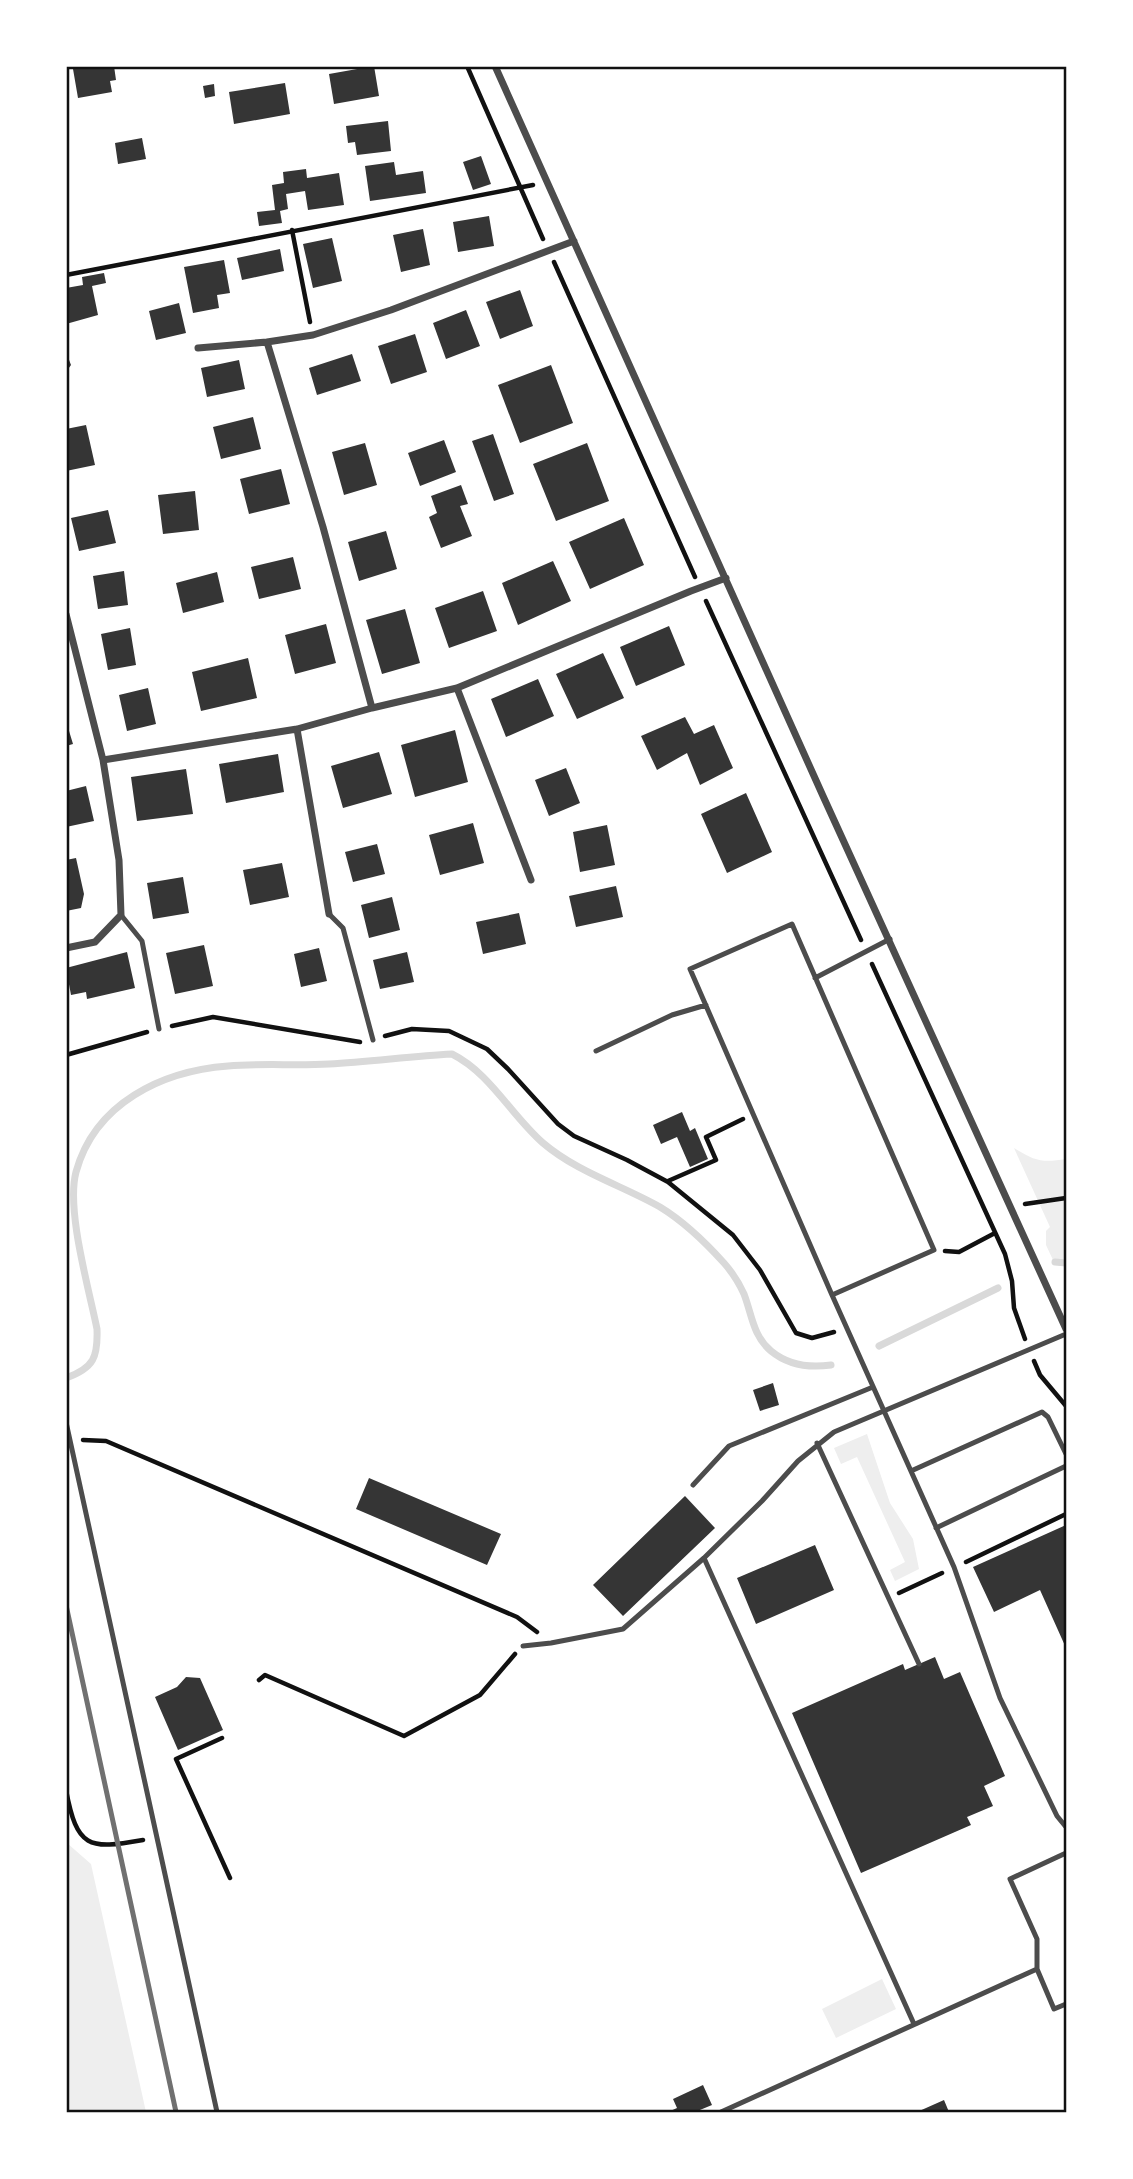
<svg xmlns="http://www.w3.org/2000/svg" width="1133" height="2179" font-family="Figtree,sans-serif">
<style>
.green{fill:#eee}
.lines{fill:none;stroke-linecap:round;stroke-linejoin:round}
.stream{stroke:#d9d9d9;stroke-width:7}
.building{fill:#353535}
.path{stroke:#111;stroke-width:4.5}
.service{stroke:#4c4c4c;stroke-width:5}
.minor{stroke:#4c4c4c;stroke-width:7}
.rail{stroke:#707070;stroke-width:5}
.neatline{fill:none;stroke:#111;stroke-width:2.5}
</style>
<rect width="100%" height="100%" fill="#fff"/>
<path class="green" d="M1014,1148C1035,1161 1042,1163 1066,1159V1261L1053,1260L1046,1245V1231L1050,1227Z
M867,1434L890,1503L913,1539L919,1569L895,1581L890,1570L905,1562L857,1457L841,1464L834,1448Z
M67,1843L91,1864L146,2112H67Z
M882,1979L896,2009L836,2038L822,2009Z"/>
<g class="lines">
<path class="stream" d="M1055,1262L1066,1263
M879,1346L998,1288
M66,1378C94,1368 98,1357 97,1329C89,1289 66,1210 76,1172C95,1103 162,1071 228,1066C262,1063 296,1066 329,1064C370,1062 411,1056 452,1054C490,1073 511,1115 543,1143C577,1172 621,1185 660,1207C683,1221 706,1243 724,1263C732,1272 739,1283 744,1294C752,1315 753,1336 771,1351C788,1365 810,1368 831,1365"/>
</g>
<path class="building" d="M87,66H114L116,80L110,81L112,92L78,98L73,69Z
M374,66L379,96L334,104L329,74Z
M285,83L290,114L234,124L229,92Z
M214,84L215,96L205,98L203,86Z
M388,121L391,151L357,155L355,142L348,143L346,126Z
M142,138L146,159L118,164L115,143Z
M481,156L491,184L473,190L463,162Z
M394,162L396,175L423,171L426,193L370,201L365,166Z
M306,169L307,178L339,173L344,205L308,210L305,191L286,194L288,209L280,211L282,223L259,226L257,212L275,210L272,185L284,183L283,172Z
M489,216L494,246L458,252L453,222Z
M423,229L430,265L401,272L393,235Z
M332,238L342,281L313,288L303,244Z
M280,249L284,271L242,280L237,258Z
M224,260L230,293L217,295L219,308L193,313L184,267Z
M104,273L106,283L92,286L98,315L66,324V288L83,285L82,277Z
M520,290L533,326L500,339L486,302Z
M179,303L186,333L156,340L149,311Z
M466,310L480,346L446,359L433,323Z
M415,334L427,372L391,384L378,346Z
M66,352L71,365L66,372Z
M352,354L361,381L317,395L309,368Z
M239,360L245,389L207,397L201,368Z
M551,365L573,423L520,443L498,385Z
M253,417L261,449L221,459L213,427Z
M86,425L95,465L66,471V429Z
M493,434L514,494L494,501L472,441Z
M444,440L456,472L420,486L408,453Z
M365,443L377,485L344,495L332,452Z
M587,443L609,501L556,521L533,464Z
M281,469L290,504L249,514L240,479Z
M461,485L468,504L460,506L472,536L441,548L429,517L437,513L431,496Z
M195,491L199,530L163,534L158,495Z
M108,510L116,543L79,551L71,518Z
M624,518L644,565L590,589L569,542Z
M386,531L397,569L359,581L348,542Z
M293,557L301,589L259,599L251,567Z
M553,561L571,601L518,625L502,583Z
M124,571L128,605L98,609L93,576Z
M217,572L224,602L183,613L176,583Z
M483,591L497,631L449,648L435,608Z
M405,609L420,663L382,674L366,620Z
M326,624L336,663L295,674L285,635Z
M669,626L685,665L636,686L620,647Z
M130,628L136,665L108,670L101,634Z
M603,653L624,698L577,719L556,674Z
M248,658L257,698L201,711L192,672Z
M538,679L554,716L506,737L491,699Z
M148,688L156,724L127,731L119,695Z
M685,717L694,734L714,725L733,768L700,785L687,753L657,770L641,736Z
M66,721L73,744L66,746Z
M455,730L468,782L415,797L401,745Z
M379,752L392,794L343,808L331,766Z
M278,754L284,792L226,803L219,764Z
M566,768L580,803L549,816L535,780Z
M186,769L193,814L137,821L131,777Z
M86,786L94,821L66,827V791Z
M746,793L772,852L727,873L701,814Z
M473,823L484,863L440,875L429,835Z
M607,825L615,865L580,872L573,832Z
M377,844L385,874L353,882L345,852Z
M76,858L84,894L81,908L66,911V860Z
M282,863L289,897L250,905L243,870Z
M183,877L189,913L153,919L147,883Z
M616,886L623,917L576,927L569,896Z
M392,897L400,930L369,938L361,905Z
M519,913L526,944L483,954L476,922Z
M204,945L213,986L175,994L166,953Z
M319,948L327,981L301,987L294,954Z
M127,952L135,988L87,999L86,992L71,995L66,968Z
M407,952L414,982L380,989L373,960Z
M682,1112L690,1131L695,1128L708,1159L690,1167L677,1137L661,1144L653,1125Z
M773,1383L779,1405L760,1411L753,1390Z
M369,1478L501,1534L487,1565L356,1509Z
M685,1496L715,1528L623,1616L593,1585Z
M1066,1525V1648L1040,1590L994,1612L973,1567Z
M815,1545L834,1590L756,1624L737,1578Z
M935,1657L944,1679L960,1672L1005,1776L984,1786L993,1806L967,1817L971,1825L861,1873L792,1713L903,1664L905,1670Z
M186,1677L200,1678L223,1730L178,1750L155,1697L177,1687Z
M703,2085L712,2105L695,2112H668L677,2108L673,2099Z
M944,2100L949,2112H917Z"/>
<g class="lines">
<path class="path" d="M467,66L543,239
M292,230L310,322
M554,262L695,577
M66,275L533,185
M706,601L861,940
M872,964L1005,1254L1012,1281L1014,1308L1025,1339
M172,1026L213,1017L360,1042
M385,1036L412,1029L449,1031L487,1049L508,1069L558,1124L574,1136L627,1160L668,1182L733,1235L760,1270L796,1333L812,1338L834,1332
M66,1055L147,1032
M668,1181L716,1160L706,1137L743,1119
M1025,1204L1066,1198
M945,1251L959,1252L995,1233
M1034,1361L1040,1375L1066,1406
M83,1440L106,1441L517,1617L537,1632
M966,1562L1066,1514
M899,1593L942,1573
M259,1680L265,1675L404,1736L480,1695L515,1654
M222,1738L176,1759L230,1878
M66,1790C77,1848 88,1850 143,1840"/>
<path class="service" d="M329,914L343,928L373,1040
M121,915L142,941L159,1029
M792,924L934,1250L832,1295L690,969Z
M815,978L890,939
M596,1051L672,1015L706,1005
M832,1295L954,1567L1000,1698L1057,1816L1066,1827
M66,1422L217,2112
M817,1443L919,1664
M911,1471L1042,1412L1048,1417L1066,1454
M693,1485L729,1446L873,1387
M936,1528L1066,1466
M704,1558L914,2024
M523,1646L551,1643L623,1629L704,1558L762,1501L798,1461L834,1432L1066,1334
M1037,1969V1939L1010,1879L1066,1853
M721,2112L1037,1969L1054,2009L1066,2004"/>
<path class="minor" d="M495,66L823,796L1066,1329
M198,348L267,342
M66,614L103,760L119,860L121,915L95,942L66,948
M457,688L531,880
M372,708L323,527L267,342L313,335L391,310L574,241
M297,729L329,914
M103,760L297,729L372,708L457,688L691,591L726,578"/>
<path class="rail" d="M66,1605L176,2112"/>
</g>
<rect width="1133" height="2179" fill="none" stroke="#ffffff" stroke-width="136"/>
<rect x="68" y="68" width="997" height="2043" class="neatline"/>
</svg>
